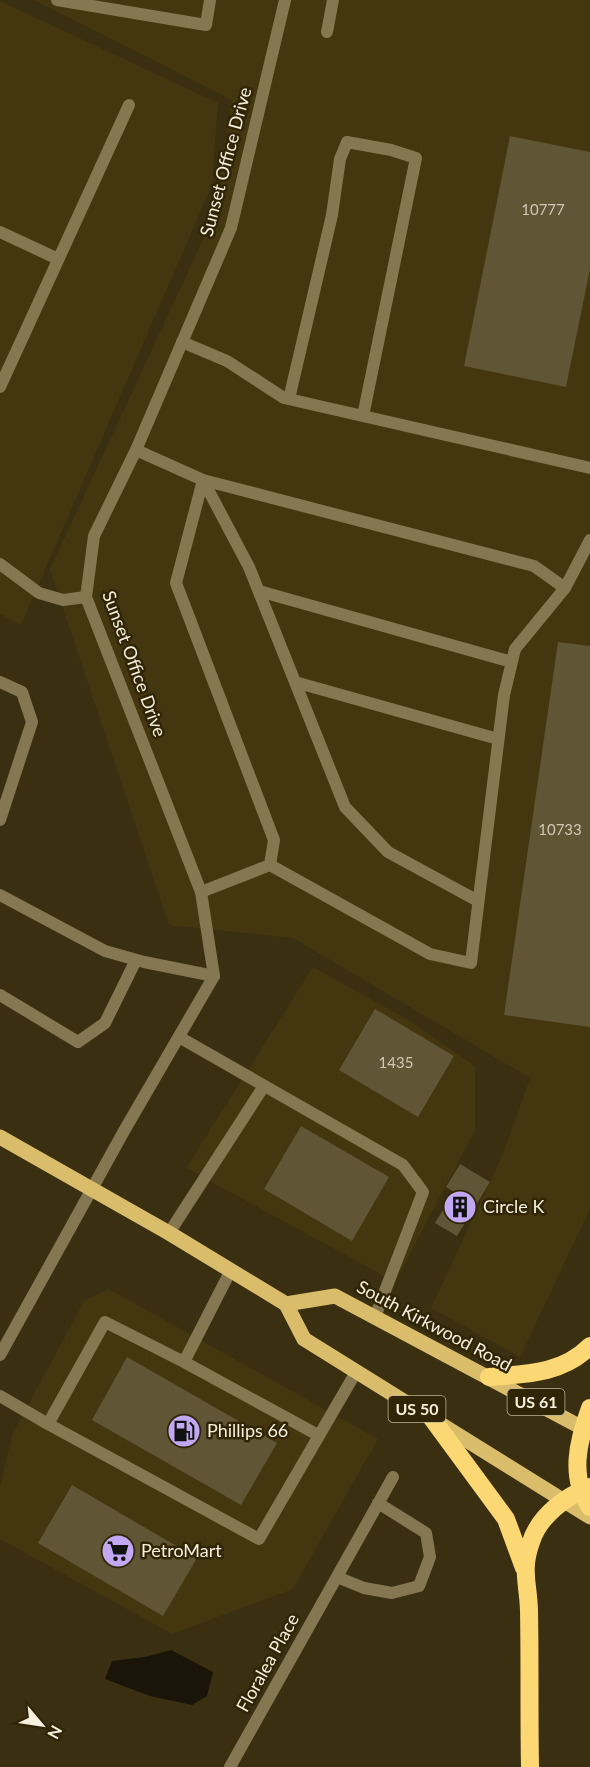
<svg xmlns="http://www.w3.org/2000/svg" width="590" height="1767" font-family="Lato,sans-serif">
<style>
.built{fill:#44360f}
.water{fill:#1a1508}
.building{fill:#605535}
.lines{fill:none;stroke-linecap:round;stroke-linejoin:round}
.lane{stroke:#857751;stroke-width:12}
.street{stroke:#857751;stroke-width:12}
.primary{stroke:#dabd6b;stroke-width:15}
.highway{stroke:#fcd874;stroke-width:18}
.labels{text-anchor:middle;stroke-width:5;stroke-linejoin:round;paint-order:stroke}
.number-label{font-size:15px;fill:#d0c8b3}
.shield{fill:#302506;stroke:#bab29c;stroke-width:1.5}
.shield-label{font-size:16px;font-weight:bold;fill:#f5efdd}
.street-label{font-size:18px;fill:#f5efdd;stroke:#302506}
.poi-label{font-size:18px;fill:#f5efdd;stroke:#302506;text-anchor:start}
</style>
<rect width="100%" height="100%" fill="#3a2f10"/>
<path class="built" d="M34,0H590V1209L520,1357L431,1308L502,1156L530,1078L293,938L169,925L50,569L213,218L232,100Z
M0,1L218,103L212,185L21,625L0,614Z
M313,967L407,1019L475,1066V1131L395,1282L186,1168Z
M109,1289L378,1439L293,1589L172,1634L0,1539V1487L12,1435L84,1301Z"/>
<path class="water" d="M171,1650L213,1672L207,1696L192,1705L150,1696L105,1679L112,1661L145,1657Z"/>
<path class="building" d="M510,136L590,152V269L566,387L464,366Z
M558,642L590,646V1027L504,1015Z
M375,1009L454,1056L418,1117L339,1070Z
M301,1126L389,1177L352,1241L264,1189Z
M460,1164L490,1182L457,1236L435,1223L454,1192L446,1187Z
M127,1357L277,1443L241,1505L92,1420Z
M72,1485L197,1558L163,1616L38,1543Z"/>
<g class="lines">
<path class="lane" d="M57,0L206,25L210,0
M327,32L333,0
M0,232L58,259
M182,342L227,361L284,398L590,468
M0,387L129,105
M289,399L332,215L340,159L347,142L391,150L416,158L363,416
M136,450L203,480L534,566L565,588
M203,480L249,567L345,807L388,852L478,901
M203,480L176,583L274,840L270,865
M0,564L39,593L63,600L86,597
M259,591L512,662
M0,682L22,692L32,722L0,820
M295,682L498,739
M201,892L270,865L430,954L471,963L504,695L515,649L565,588L590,540
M0,895L105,951L144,962L214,976
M0,995L78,1042L105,1023L136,960
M179,1037L403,1165L423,1192L375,1317
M169,1233L264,1086
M231,1270L184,1362L105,1322L48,1424L259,1539L356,1372
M184,1362L318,1435
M0,1396L48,1424"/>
<path class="street" d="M0,1355L124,1131L214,976L201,892L86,597L94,536L136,450L231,228L285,0
M337,1577L364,1588L392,1593L419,1586L430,1557L426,1533L378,1503
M230,1767L393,1477"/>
<path class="primary" d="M0,1137L169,1233L286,1304L304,1339L590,1517
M286,1304L335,1296L590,1432"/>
<path class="highway" d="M489,1377C526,1374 562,1374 590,1346
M590,1408C578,1441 569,1477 590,1507
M431,1417L506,1519L524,1568
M530,1767C529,1715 530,1662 529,1610C528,1582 521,1570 531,1542C539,1516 566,1496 590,1487"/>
</g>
<defs>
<g id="building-disc" transform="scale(1.725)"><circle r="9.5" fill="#c2a8f3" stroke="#302506"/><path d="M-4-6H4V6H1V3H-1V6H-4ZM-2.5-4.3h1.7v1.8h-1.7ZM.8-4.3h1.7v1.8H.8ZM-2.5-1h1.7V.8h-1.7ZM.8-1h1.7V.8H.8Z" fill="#111"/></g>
<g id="fuel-disc" transform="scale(1.725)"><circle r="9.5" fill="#c2a8f3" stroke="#302506"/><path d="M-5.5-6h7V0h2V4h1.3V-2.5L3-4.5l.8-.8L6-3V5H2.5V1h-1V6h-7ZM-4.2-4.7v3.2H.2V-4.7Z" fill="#111"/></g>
<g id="supermarket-disc" transform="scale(1.725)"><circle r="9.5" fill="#c2a8f3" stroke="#302506"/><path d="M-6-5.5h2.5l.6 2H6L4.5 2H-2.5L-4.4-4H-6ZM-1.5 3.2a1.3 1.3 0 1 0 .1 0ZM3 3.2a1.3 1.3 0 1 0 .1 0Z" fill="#111"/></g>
</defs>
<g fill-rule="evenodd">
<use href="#building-disc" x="460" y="1207"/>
<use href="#fuel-disc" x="184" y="1431"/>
<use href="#supermarket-disc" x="118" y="1551"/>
</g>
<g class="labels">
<g class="number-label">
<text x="543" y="215">10777</text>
<text x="560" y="835">10733</text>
<text x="396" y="1068">1435</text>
</g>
<g class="shield">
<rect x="507.5" y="1389" width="57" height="26" rx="4.5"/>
<rect x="388.5" y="1396" width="57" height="26" rx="4.5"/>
</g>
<g class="shield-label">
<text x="536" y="1408">US 61</text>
<text x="417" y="1415">US 50</text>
</g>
<g class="street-label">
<text transform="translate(226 162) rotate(-75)" y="6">Sunset Office Drive</text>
<text transform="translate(134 664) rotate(70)" y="6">Sunset Office Drive</text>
<text transform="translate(434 1326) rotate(28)" y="6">South Kirkwood Road</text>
<text transform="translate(268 1663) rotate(-61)" y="6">Floralea Place</text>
</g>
<g class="poi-label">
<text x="483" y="1213">Circle K</text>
<text x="207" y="1437">Phillips 66</text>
<text x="141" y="1557">PetroMart</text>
</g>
</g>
<g transform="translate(42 1725) rotate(119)" stroke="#302506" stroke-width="4.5" paint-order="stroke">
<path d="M0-4.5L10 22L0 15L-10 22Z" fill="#f5efdd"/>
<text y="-9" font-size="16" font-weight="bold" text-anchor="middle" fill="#f5efdd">N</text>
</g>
</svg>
